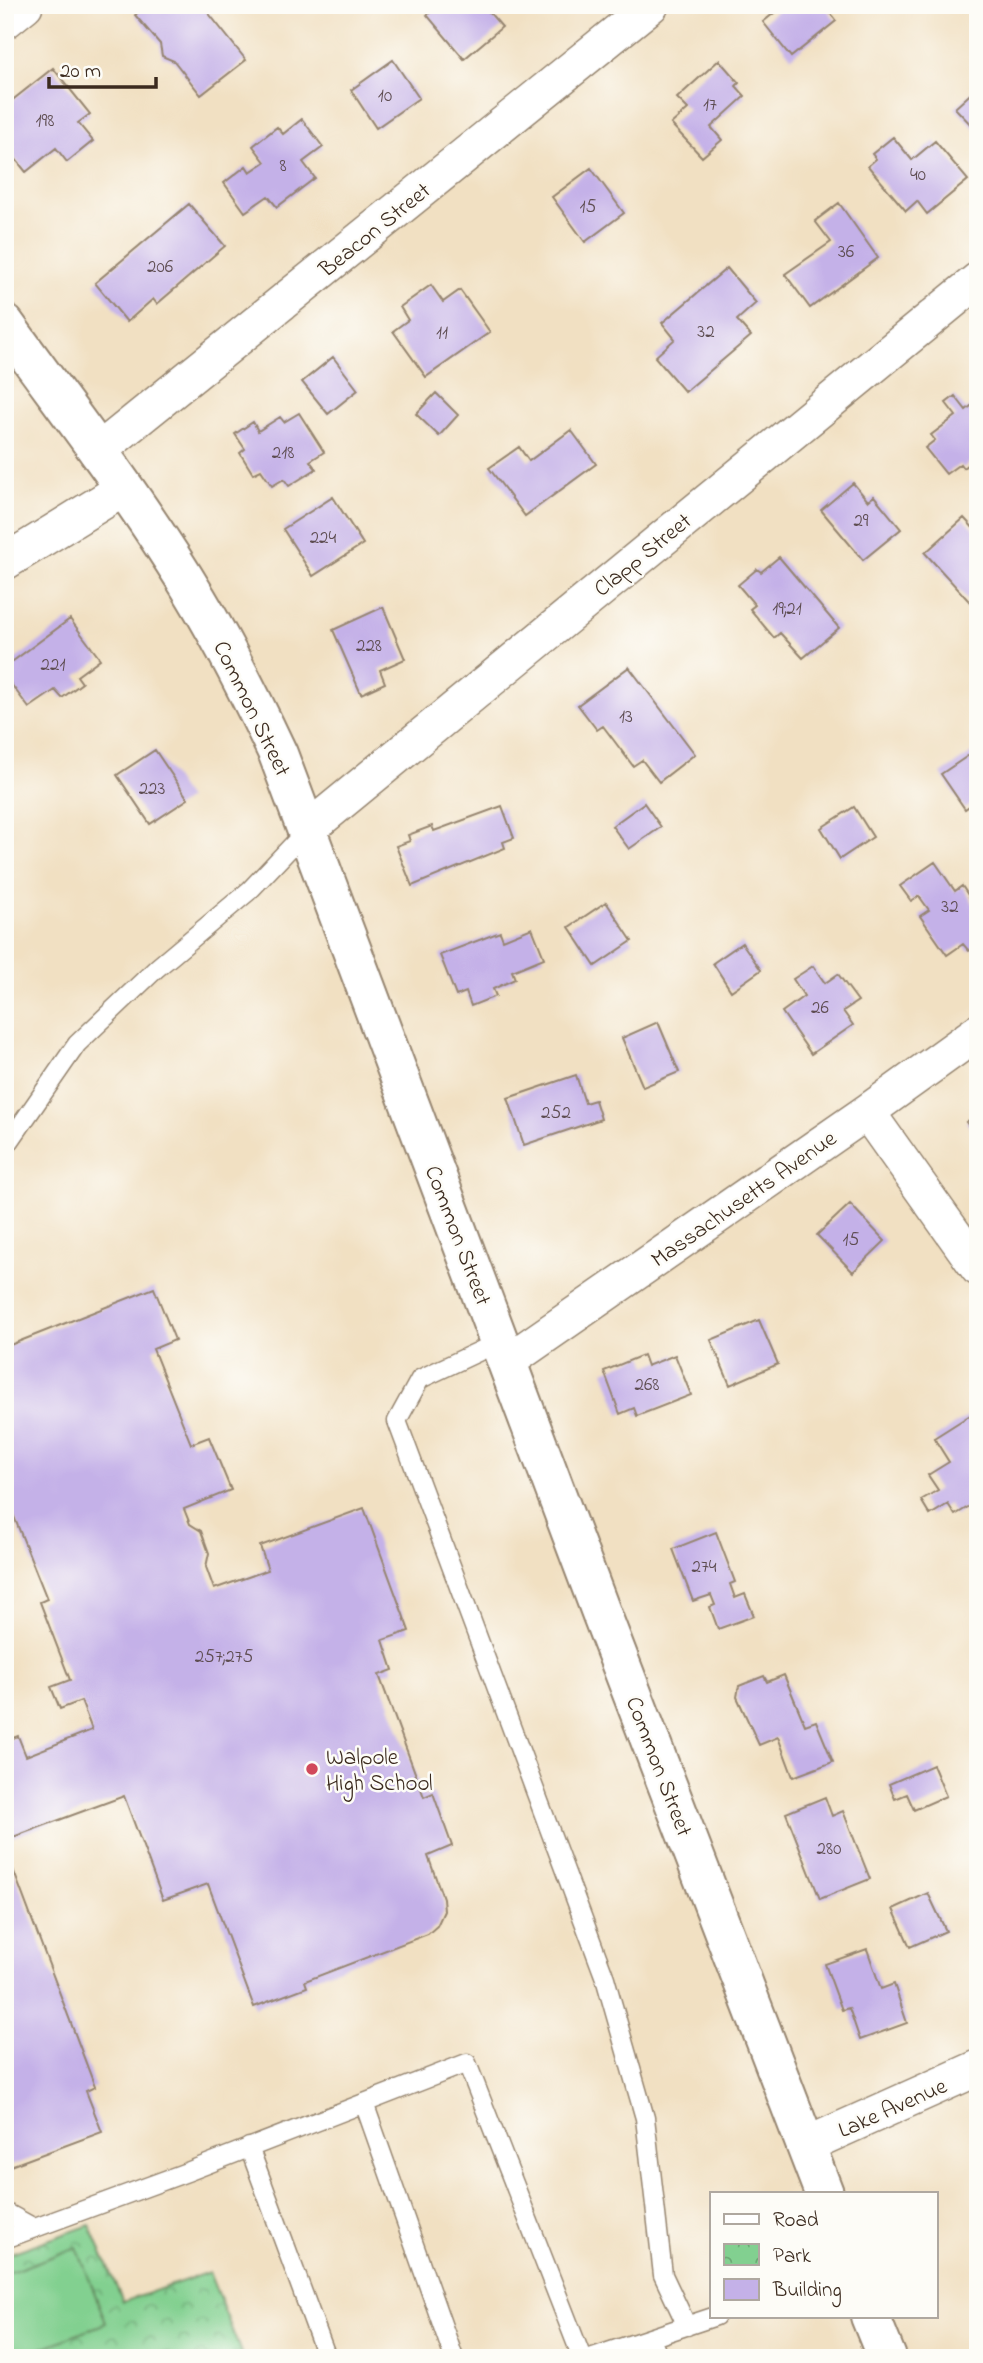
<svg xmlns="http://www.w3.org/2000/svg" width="983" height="2363" font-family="'Indie Flower',sans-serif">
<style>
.park{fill:url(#park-crowns);stroke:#5e7d57;stroke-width:2}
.pitch{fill:#82d090;stroke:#5e7d57;stroke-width:2}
.building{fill:#c4b1e8}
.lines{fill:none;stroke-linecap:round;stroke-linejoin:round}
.service-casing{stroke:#968570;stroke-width:21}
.minor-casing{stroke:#968570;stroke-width:38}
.primary-casing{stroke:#968570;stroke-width:42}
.service{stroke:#fff;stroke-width:18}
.minor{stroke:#fff;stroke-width:35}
.primary{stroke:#fff;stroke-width:38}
.poi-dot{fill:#d1495b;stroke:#fdfcf7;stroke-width:2.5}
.labels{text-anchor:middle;stroke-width:5;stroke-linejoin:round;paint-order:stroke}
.number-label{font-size:19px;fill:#5d4c50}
.street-label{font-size:23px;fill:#3b2a1e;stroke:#fdfcf7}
.poi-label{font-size:23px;fill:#3b2a1e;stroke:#fdfcf7;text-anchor:start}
</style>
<defs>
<pattern id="park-crowns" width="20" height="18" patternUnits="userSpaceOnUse" patternTransform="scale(1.75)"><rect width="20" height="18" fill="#82d090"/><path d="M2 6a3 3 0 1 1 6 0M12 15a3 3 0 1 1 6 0" fill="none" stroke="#6ca975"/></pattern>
</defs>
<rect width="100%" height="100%" fill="#fdfcf7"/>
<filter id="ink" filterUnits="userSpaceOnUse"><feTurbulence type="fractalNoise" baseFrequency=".0143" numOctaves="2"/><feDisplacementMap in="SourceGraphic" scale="14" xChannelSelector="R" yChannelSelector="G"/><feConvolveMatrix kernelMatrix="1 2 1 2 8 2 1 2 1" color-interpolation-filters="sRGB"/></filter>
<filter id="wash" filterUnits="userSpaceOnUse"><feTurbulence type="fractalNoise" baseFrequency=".00686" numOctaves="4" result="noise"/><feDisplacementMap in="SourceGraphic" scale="28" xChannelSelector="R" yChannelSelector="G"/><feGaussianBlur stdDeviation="1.57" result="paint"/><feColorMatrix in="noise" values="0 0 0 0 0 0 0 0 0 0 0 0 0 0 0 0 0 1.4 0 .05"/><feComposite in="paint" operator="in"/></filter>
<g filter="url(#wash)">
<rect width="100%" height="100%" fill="#f1e0c2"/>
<path class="park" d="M90,2225L123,2302L209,2272L243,2358H5V2255Z"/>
<path class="pitch" d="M77,2247L106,2323L18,2358H5V2274Z"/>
<g id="blocks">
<path class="building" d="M147,5H202L246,60L201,95L174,61L162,56L160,44L135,15Z
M439,5H483L502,27L464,59L427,15Z
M784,5H824L836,21L791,57L763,22Z
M393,60L419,98L376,128L351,90Z
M719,60L739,83L736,86L745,96L711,127L722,140L702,157L671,124L688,109L677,98Z
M53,68L90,114L78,123L93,141L67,162L56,148L26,172L5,146V106Z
M978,87V132L955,108Z
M302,119L323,147L303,162L315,178L277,207L268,196L245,212L224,183L246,166L250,172L265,162L253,146L277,127L283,134Z
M893,137L912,160L935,141L968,180L927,214L917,201L906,211L868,166L876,159L872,154Z
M591,168L624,213L585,242L552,197Z
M839,203L878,258L810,308L785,274L831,242L815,221Z
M189,204L225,246L157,304L153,299L127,322L95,283Z
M727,268L756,303L737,320L751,336L685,392L655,357L675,339L662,323Z
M431,285L443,302L460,290L490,332L426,377L393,331L408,320L400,307Z
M333,357L358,390L328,414L302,382Z
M436,393L458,415L439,436L416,414Z
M955,396L966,410L976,402L978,404V460L976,458L963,468L960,464L946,474L925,448L935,440L931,435L956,416L946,403Z
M299,413L324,452L310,461L316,469L289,486L284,479L272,486L261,470L253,474L240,453L245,449L235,434L253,422L258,431L280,417L284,422Z
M571,430L596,464L525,516L489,468L519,447L529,461Z
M853,483L868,501L874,496L901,529L863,560L821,510Z
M333,497L363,544L313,576L283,529Z
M964,518L978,533V611L925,553Z
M779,557L839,628L803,658L780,633L774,638L750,609L755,605L738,585L757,569L761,572Z
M383,607L405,659L380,670L385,683L361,694L333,630Z
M70,619L100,659L77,676L82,683L62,698L55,690L29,708L5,676V667Z
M629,667L695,754L659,782L642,760L633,766L603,726L597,730L578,705Z
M155,750L188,799L150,824L117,775Z
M975,751L978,755V800L965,809L941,774Z
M644,803L661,827L629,849L612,826Z
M502,806L514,838L503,842L505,848L412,886L396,846L410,841L408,835L432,826L434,831Z
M854,807L873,837L840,859L821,828Z
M935,862L955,891L962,886L978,910L973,914L978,921V944L969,951L963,944L947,955L920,916L929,910L919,896L911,901L900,886Z
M606,902L632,941L595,966L569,927Z
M532,928L544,958L512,971L515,979L493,989L496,996L471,1006L466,992L456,996L440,955L500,932L503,940Z
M742,943L761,970L731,991L713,963Z
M813,966L825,983L838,974L858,1001L843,1011L853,1025L811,1054L782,1012L804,996L793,979Z
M658,1022L679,1072L643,1087L622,1038Z
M576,1075L585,1103L595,1100L601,1119L524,1145L508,1098Z
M978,1103V1138L966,1122L978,1114L973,1107Z
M850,1204L885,1241L853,1272L817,1235Z
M154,1288L175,1340L153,1349L191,1444L209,1437L231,1490L184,1509L190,1524L201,1531L209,1553L206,1567L214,1589L268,1570L260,1546L364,1508L409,1631L383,1640L393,1670L379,1675L424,1797L433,1793L452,1846L428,1856L443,1898L444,1911L437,1926L428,1934L305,1981L307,1987L254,2007L208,1884L163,1900L124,1796L5,1840V1741L18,1736L26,1756L92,1730L81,1701L60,1709L51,1687L70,1680L40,1602L47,1599L5,1494V1347Z
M759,1320L778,1364L730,1385L711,1340Z
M643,1355L647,1366L675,1355L691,1395L637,1416L634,1408L620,1414L604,1371Z
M975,1412L978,1416V1472L971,1476L978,1486V1501L955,1515L948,1504L930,1515L921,1500L938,1490L928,1475L949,1462L934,1438Z
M716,1532L735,1582L730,1584L735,1598L745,1594L754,1616L718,1629L710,1607L715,1605L711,1595L693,1601L673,1549Z
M784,1675L805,1725L816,1721L833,1762L793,1777L778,1737L759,1745L737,1697L739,1686L764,1676L767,1682Z
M933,1765L946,1796L914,1810L907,1794L895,1799L889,1784Z
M825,1797L832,1816L843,1811L870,1879L820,1899L786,1813Z
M5,1848L95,2087L86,2091L102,2132L5,2168Z
M928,1893L946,1931L910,1947L893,1909Z
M867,1949L881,1989L894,1984L907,2023L860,2040L849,2008L842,2010L825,1964Z"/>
</g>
</g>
<g filter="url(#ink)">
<use href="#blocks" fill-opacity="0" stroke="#968570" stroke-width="2"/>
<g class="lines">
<g class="service-casing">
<path id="service" d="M5,1148L77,1044L157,968L250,890L307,830
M499,1342L420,1379L397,1421L605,1978L645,2118L663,2275L687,2326
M364,2103L454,2358
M249,2147L327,2358
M5,2212L34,2228
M5,2239L187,2172L467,2063L582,2358
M651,2339L659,2358
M590,2358L716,2316"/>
</g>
<g class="minor-casing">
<path id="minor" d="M5,21L25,5
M97,452L651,5
M5,562L123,489
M307,830L978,280
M867,1112L978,1268
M507,1362L867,1112L978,1032
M806,2145L978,2068"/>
</g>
<g class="primary-casing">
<path id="primary" d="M5,324C70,414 140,503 197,599C227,649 253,701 278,754L602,1615L824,2193
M870,2316L887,2358"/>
</g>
<use href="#service" class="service"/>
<use href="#minor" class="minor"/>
<use href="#primary" class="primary"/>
</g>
</g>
<circle class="poi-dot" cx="312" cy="1769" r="7"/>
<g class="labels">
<g class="number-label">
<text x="385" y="101">10</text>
<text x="710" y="110">17</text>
<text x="45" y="126">198</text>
<text x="283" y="171">8</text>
<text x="918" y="180">40</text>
<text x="588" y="212">15</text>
<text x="846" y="257">36</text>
<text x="160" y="272">206</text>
<text x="706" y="337">32</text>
<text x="442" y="338">11</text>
<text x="283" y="458">218</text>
<text x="861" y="526">29</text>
<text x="323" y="543">224</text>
<text x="787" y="614">19;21</text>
<text x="369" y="651">228</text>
<text x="53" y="670">221</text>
<text x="626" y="722">13</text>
<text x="152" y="794">223</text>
<text x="950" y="912">32</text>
<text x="820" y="1013">26</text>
<text x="556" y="1118">252</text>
<text x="851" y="1245">15</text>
<text x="647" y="1390">268</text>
<text x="704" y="1572">274</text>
<text x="224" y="1662">257;275</text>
<text x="829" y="1854">280</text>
</g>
<g class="street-label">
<text transform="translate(374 229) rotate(-39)" y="8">Beacon Street</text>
<text transform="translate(642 554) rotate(-39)" y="8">Clapp Street</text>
<text transform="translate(253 708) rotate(64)" y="8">Common Street</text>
<text transform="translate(743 1198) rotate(-35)" y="8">Massachusetts Avenue</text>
<text transform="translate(459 1235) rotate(69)" y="8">Common Street</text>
<text transform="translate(660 1766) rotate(69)" y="8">Common Street</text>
<text transform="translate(892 2107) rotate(-24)" y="8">Lake Avenue</text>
</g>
<g class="poi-label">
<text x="326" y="1764">Walpole<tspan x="326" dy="26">High School</tspan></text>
</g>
</g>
<rect width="983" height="2363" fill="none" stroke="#fdfcf7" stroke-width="28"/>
<rect x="710" y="2192" width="228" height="126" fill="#fdfcf7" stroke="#afa8a0" stroke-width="2"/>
<rect x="724" y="2214" width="35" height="10" fill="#ffffff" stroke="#afa8a0" stroke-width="2"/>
<text x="773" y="2226" font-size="21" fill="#3b2a1e">Road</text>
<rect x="724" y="2244" width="35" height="21" fill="url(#park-crowns)" stroke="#afa8a0" stroke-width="2"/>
<text x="773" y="2262" font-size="21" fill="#3b2a1e">Park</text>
<rect x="724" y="2279" width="35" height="21" fill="#c4b1e8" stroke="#afa8a0" stroke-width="2"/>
<text x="773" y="2296" font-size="21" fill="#3b2a1e">Building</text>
<path d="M49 77v10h107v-10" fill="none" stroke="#3b2a1e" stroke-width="3.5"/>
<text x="60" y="77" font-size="21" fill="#3b2a1e" stroke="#fdfcf7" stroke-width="5" paint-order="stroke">20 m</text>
</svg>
